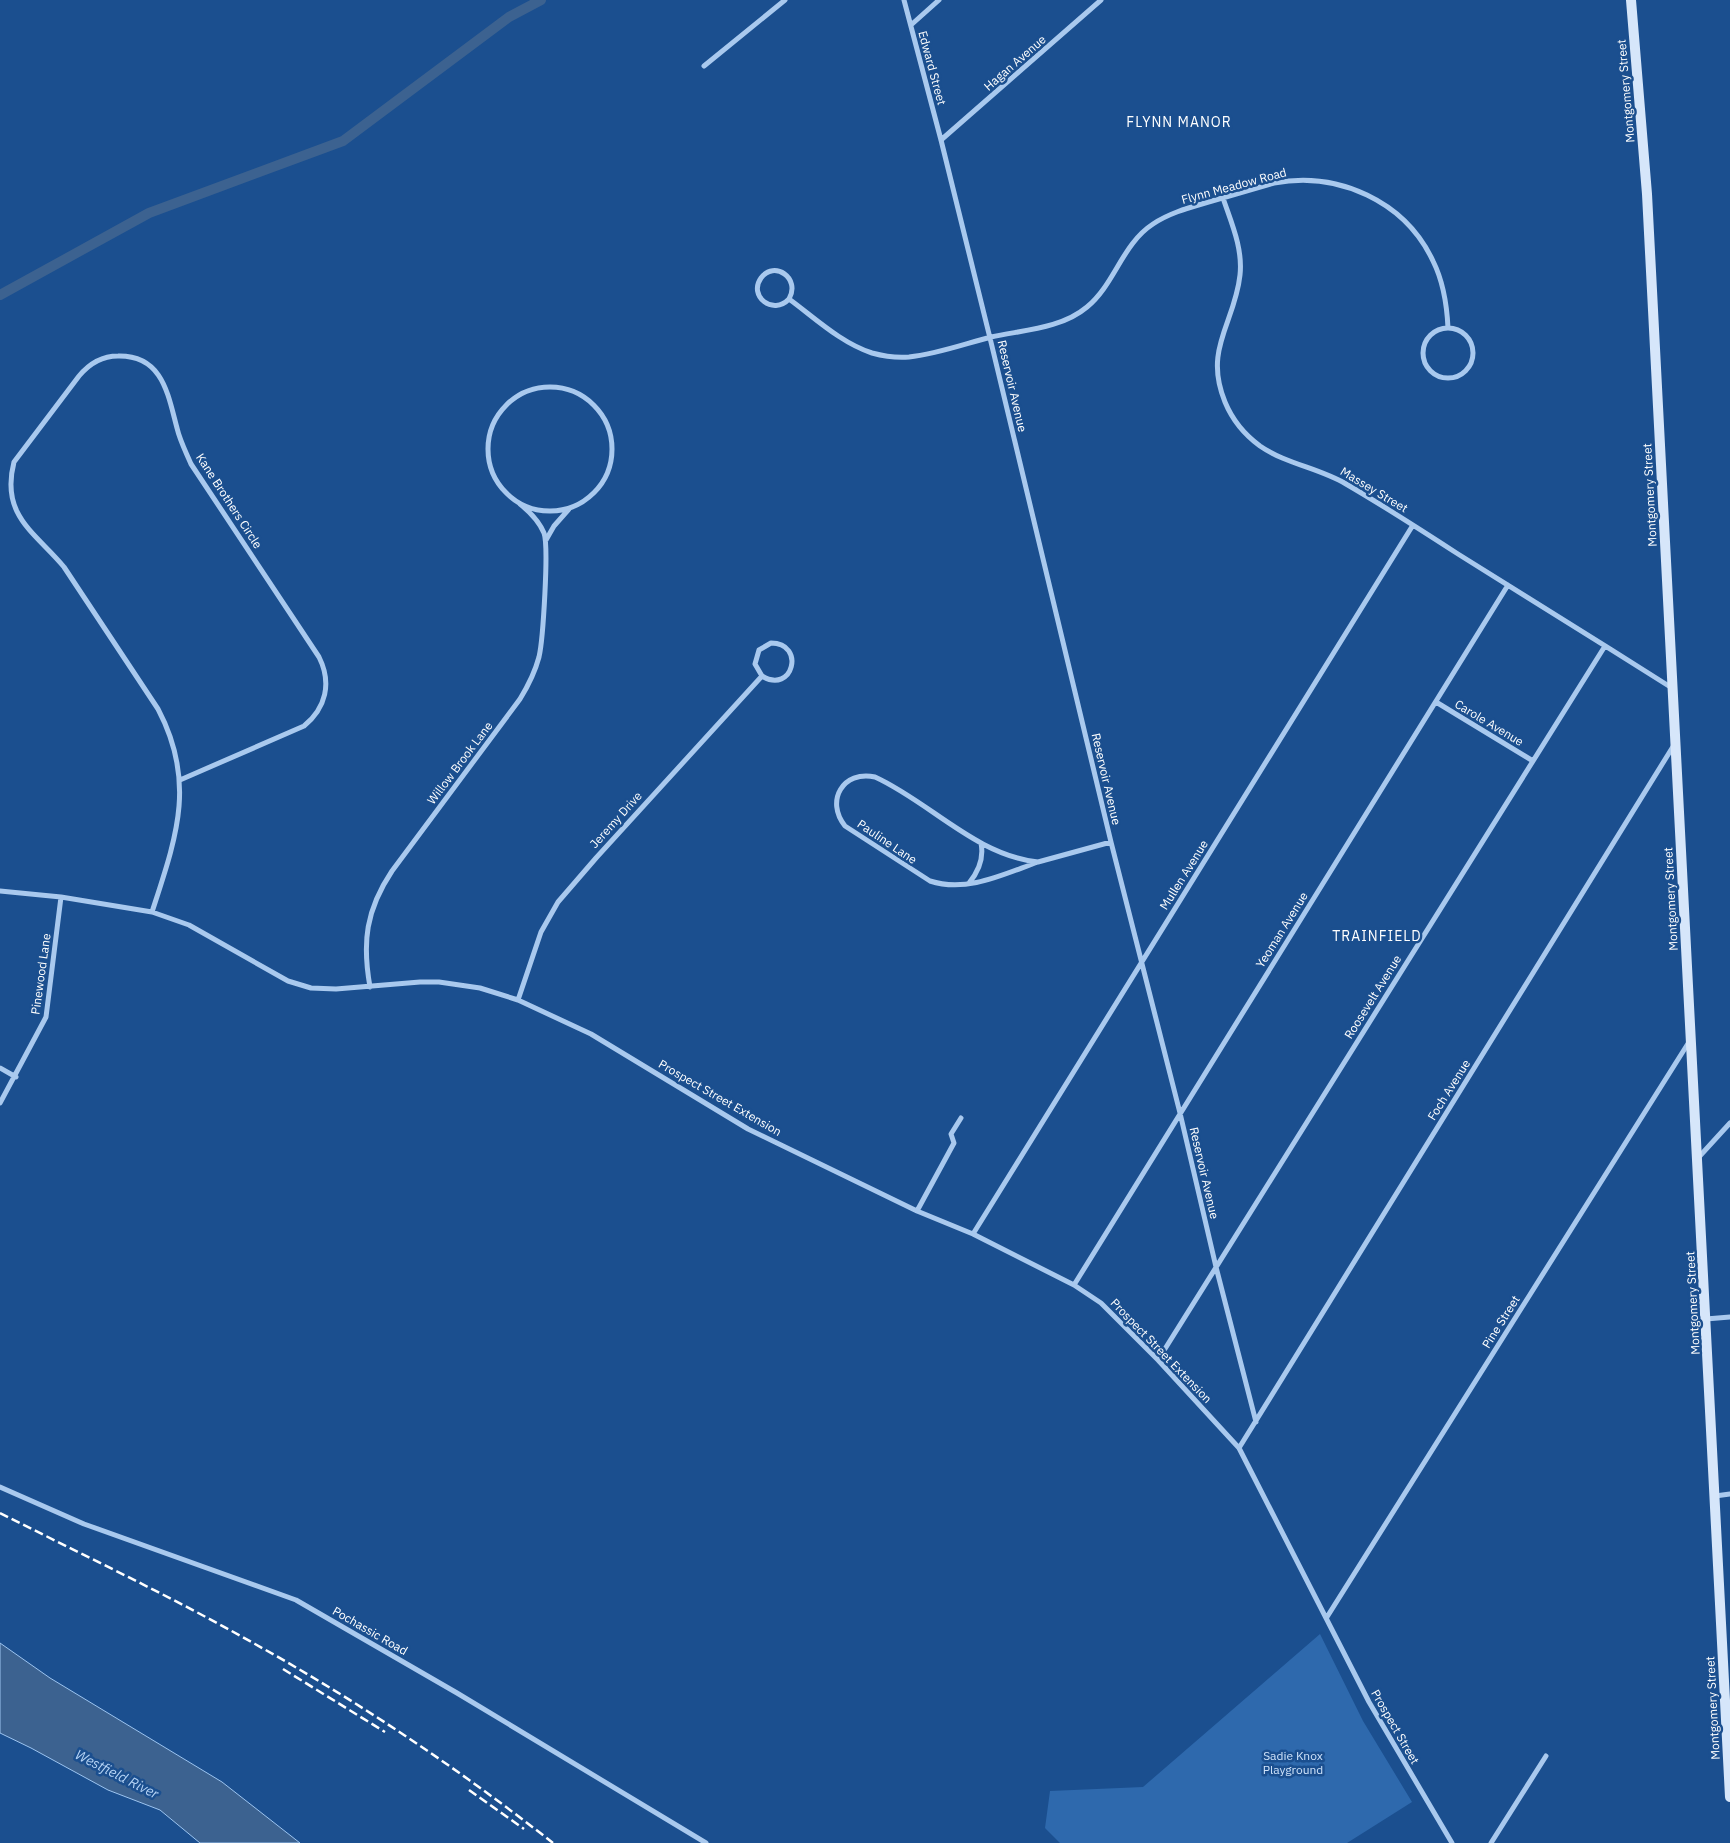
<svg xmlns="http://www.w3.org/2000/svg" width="1730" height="1843" font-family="'IBM Plex Sans',sans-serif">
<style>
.green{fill:#2e69ad}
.water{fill:#3c6290;stroke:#9cc4f0}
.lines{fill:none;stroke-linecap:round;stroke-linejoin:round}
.canal{stroke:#3c6290;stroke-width:10}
.street{stroke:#a9c9ee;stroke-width:5}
.secondary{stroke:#d6e6fa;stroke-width:10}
.rail{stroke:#fff;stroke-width:2.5;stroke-dasharray:9 4;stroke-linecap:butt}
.labels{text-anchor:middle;stroke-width:5;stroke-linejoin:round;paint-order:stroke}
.street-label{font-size:12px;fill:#fff;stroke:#1b4f8f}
.park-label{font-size:12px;fill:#cfe3fa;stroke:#1b4f8f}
.neighbourhood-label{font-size:14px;letter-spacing:1px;fill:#fff;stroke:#1b4f8f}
.water-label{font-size:14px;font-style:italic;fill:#b5d3f5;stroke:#1b4f8f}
</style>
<rect width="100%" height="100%" fill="#1b4f8f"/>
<path class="green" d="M1320,1634L1363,1721L1412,1802L1347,1843H1060L1045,1828L1050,1791L1143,1787Z"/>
<path class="water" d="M0,1643L50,1678L222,1782L300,1843H200L160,1810L108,1790L31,1748L0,1733Z"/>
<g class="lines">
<path class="canal" d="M0,295L149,213L343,141L509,17L541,0"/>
<path class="street" d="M904,0L941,140L990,338L1111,842L1180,1113L1216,1267L1256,1422
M911,25L939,0
M704,66L785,0
M941,140L1101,0
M1223,198C1231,222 1243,248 1240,275C1235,323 1203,349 1225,402C1232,419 1245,435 1260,446C1286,464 1319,468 1346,484C1384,506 1421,530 1458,554C1530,599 1601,643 1672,688
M789,299C773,316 748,296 761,278C774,260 801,278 789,299C815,318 841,343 872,353C883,356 897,358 909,357C937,354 964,344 991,337C1022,330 1061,329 1087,307C1115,284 1122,244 1153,224C1171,212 1192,207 1212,201C1233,195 1254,189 1274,183C1338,171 1405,201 1433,261C1443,281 1447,306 1448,328
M1423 353a25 25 0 1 1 50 0a25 25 0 1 1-50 0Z
M488 449a62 62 0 1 1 124 0a62 62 0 1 1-124 0Z
M546,540L554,526L569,509
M1436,702L1533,761
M1038,862C1004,874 967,893 930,881L845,826C825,801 843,770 875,777C930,802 975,855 1038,862L1111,842
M969,883C979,871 984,858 981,843
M0,891L61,897L152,912L189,925L288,981L311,988L336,989L420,982H439L480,988L518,1000L591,1034L748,1129L917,1211L973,1234L1074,1285L1101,1303L1158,1360L1239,1448L1369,1702L1452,1843
M152,912C176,838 197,783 158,709L64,567C36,533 0,516 14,462L79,376C89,364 102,356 118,356C163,355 168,395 177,428C180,441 186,452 191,464L319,657C332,683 326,708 304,726L180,780
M370,987C362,942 366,910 392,871L520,699C528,686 535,672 539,657C543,640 549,547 544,533C539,521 530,512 520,504
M518,1000L541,932L558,902L596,858L762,676L755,664L759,650L771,643C806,643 793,695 762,676
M0,1068L16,1077
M0,1103L46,1017L61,897
M1698,1158L1730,1123
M917,1211L954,1143L951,1134L961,1118
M973,1234L1413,525
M1074,1285L1508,585
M1706,1319L1730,1317
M1158,1360L1605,646
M1239,1448L1674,745
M0,1487L84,1524L296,1600L457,1693L706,1843
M1715,1496L1730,1494
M1327,1617L1689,1042
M1491,1843L1546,1756"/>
<path class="secondary" d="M1631,0L1647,194L1730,1797"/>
<path class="rail" d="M0,1513C85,1556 172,1597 255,1644C359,1702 459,1769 553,1843
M283,1669L385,1732
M469,1790L524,1829"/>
</g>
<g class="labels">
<g class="street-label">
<text transform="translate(1015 63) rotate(-41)" y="4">Hagan Avenue</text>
<text transform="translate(932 68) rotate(75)" y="4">Edward Street</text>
<text transform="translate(1626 91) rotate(-95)" y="4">Montgomery Street</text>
<text transform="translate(1234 186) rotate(-15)" y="4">Flynn Meadow Road</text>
<text transform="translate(1012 386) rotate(77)" y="4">Reservoir Avenue</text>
<text transform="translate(1374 490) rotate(31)" y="4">Massey Street</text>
<text transform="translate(1650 495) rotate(-93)" y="4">Montgomery Street</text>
<text transform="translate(229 501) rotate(57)" y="4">Kane Brothers Circle</text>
<text transform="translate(1489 723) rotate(31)" y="4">Carole Avenue</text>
<text transform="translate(460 763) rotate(-53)" y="4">Willow Brook Lane</text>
<text transform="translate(1106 779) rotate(77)" y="4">Reservoir Avenue</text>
<text transform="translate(616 820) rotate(-48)" y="4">Jeremy Drive</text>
<text transform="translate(887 842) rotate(34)" y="4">Pauline Lane</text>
<text transform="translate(1184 875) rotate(-58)" y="4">Mullen Avenue</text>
<text transform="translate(1671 899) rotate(-93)" y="4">Montgomery Street</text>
<text transform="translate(1282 930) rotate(-58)" y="4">Yeoman Avenue</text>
<text transform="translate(41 974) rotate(-82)" y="4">Pinewood Lane</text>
<text transform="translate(1373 997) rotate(-58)" y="4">Roosevelt Avenue</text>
<text transform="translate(1449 1090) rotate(-58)" y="4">Foch Avenue</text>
<text transform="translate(720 1098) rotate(30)" y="4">Prospect Street Extension</text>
<text transform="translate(1204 1173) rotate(77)" y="4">Reservoir Avenue</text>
<text transform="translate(1693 1303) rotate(-93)" y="4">Montgomery Street</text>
<text transform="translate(1501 1322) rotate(-58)" y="4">Pine Street</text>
<text transform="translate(1161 1351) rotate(46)" y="4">Prospect Street Extension</text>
<text transform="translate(370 1631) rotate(30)" y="4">Pochassic Road</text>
<text transform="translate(1713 1708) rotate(-93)" y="4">Montgomery Street</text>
<text transform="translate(1395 1727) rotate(60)" y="4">Prospect Street</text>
</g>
<g class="park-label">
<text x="1293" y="1760">Sadie Knox<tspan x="1293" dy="14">Playground</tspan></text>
</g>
<g class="neighbourhood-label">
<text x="1179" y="127">FLYNN MANOR</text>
<text x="1377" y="941">TRAINFIELD</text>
</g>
<g class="water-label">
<text transform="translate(117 1774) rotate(27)" y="5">Westfield River</text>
</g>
</g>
</svg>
